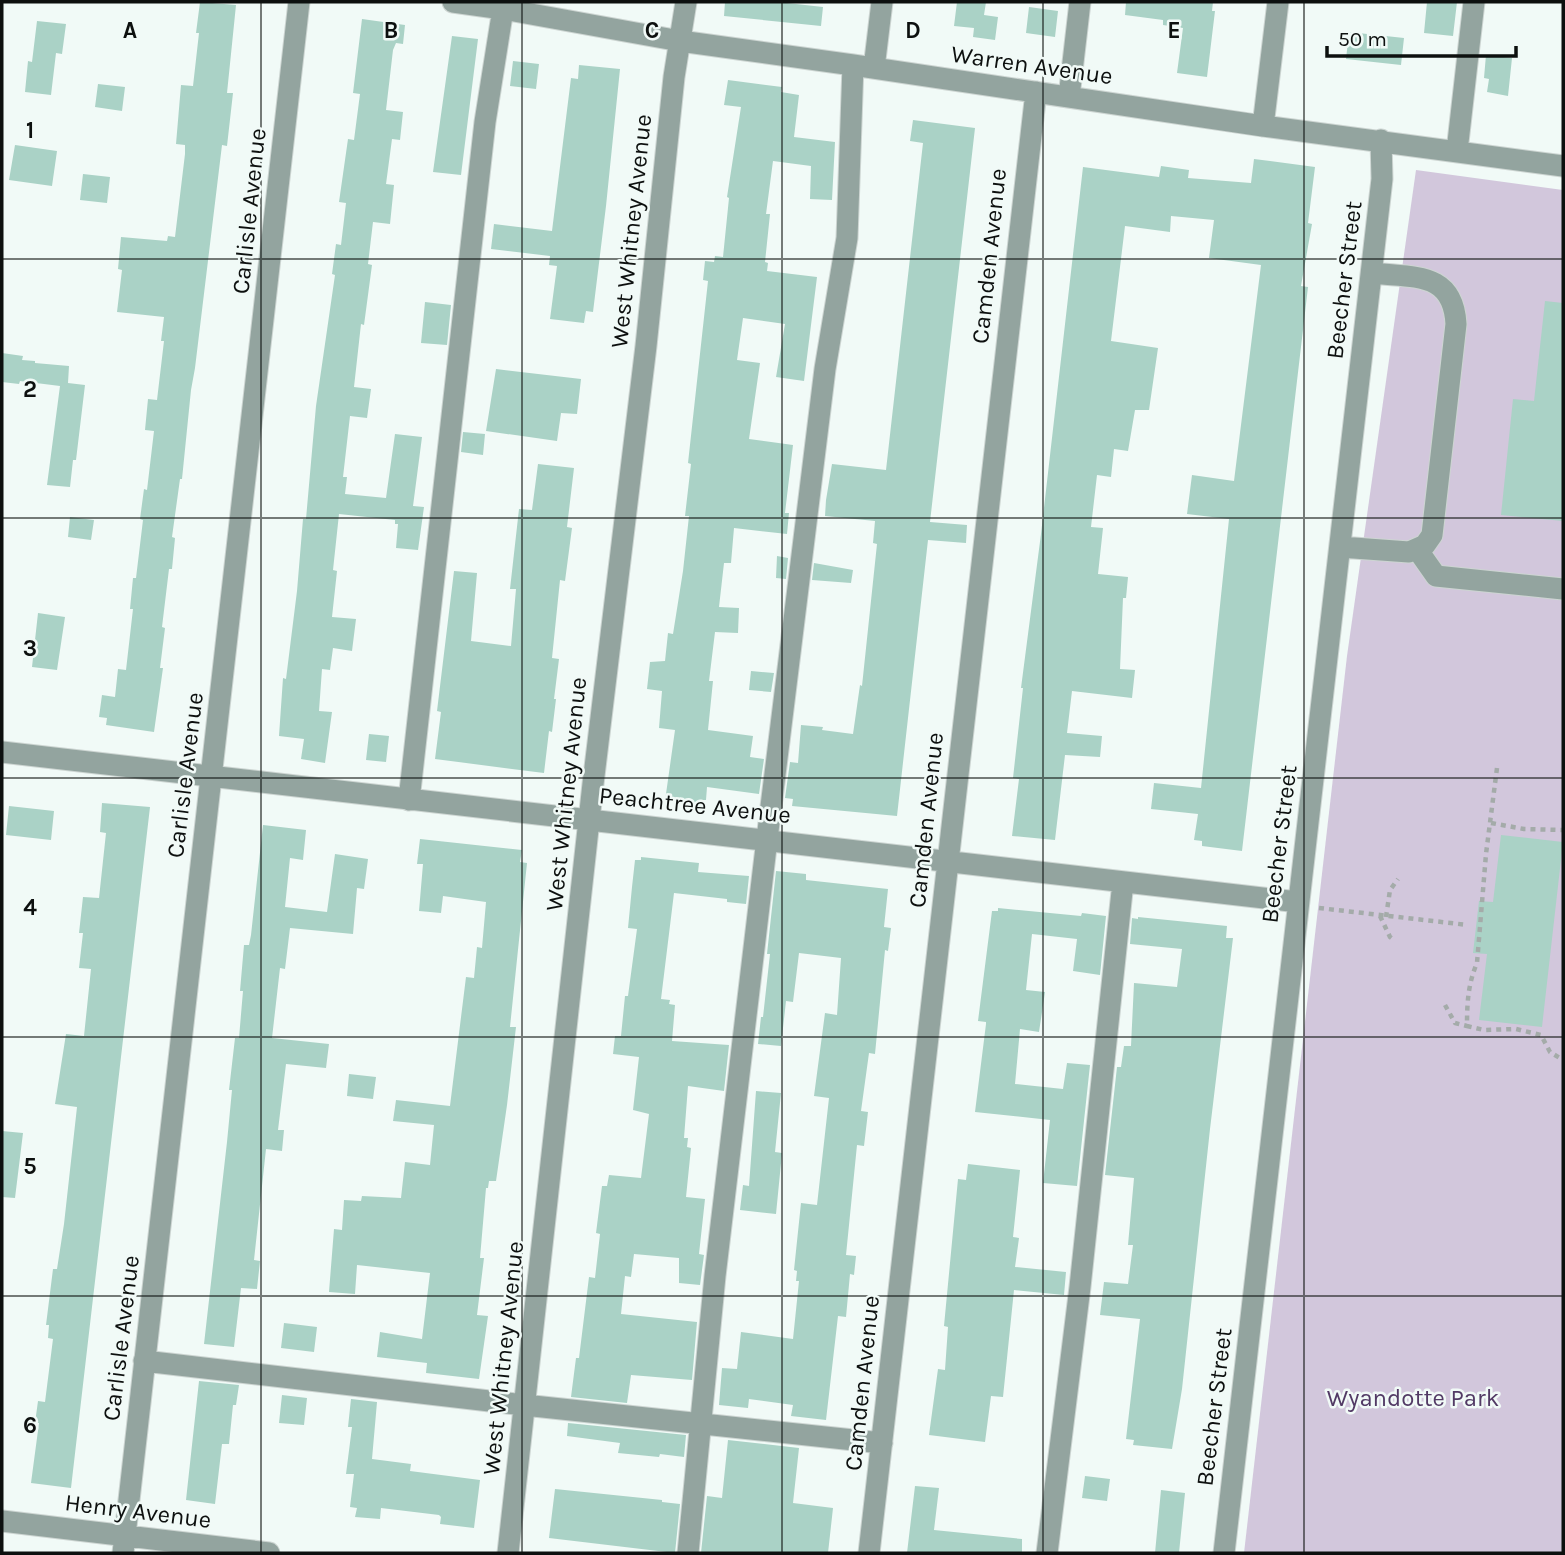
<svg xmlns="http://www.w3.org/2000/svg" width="1565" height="1555" font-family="Karla,sans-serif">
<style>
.green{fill:#d2c7dc}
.building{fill:#aad2c6}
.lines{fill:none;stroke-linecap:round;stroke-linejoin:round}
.minor-casing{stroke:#cdd5d2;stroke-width:23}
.path{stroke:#a4aba9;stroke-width:4.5;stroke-dasharray:5 5;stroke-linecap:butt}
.minor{stroke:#93a49f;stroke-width:21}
.grid{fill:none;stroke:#0d100f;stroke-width:2;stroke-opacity:0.55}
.labels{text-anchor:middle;stroke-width:5;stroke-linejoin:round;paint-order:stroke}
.street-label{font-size:24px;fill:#0d100f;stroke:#f1faf7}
.park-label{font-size:24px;fill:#523a65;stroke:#f1faf7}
.grid-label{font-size:23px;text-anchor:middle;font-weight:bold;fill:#0d100f;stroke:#f1faf7;stroke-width:5;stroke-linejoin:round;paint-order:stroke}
</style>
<rect width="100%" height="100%" fill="#f1faf7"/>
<path class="green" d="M1416,170L1563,190V1553H1244L1347,656Z"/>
<path class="building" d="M200,2L236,5L227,93H233L227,146L222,145L195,368L191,390L182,479H180L172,537L175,538L172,569H169L162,627L165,628L160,668H163L154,732L106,725L107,718L99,717L102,695L115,697L118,669L126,670L133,609H130L133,578H136L143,520L140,519L144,489L147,490L154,431L145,430L148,399L157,400L164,341H161L164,317L117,312L122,270L118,269L121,237L167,241L168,236L175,237L185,154V145L176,144L181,85L193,86L199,33H196Z
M725,2H778L823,7L821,26L724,16Z
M957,2H986L984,15L998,17L995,40L973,37L974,28L954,26Z
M1126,2H1213L1212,11H1215L1207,77L1177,73L1183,28L1163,25V20L1125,15Z
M1427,2H1457L1453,36L1424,33Z
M1029,7L1058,11L1055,37L1026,33Z
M362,19L405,25L403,44L396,43L393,50L386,110L403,112L400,140L392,139L386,184L394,185L390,224L373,222L368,264L372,265L364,325L361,324L354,387L371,389L367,418L350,416L343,477H347L345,494L386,498L395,434L422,437L413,506L424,507L418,550L396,548L398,524H395V520L339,514L333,570L337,571L332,617L356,619L352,651L333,648L330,670L322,669L319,711L332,712L325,763L301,759L304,739L279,736L283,678L286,679L297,591L303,519H306L316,406L335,275L332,274L336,244L341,245L346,203L339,202L348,139L354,140L360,94L353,93Z
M37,21L66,24L62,54L56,53L51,95L25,92L28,61L32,62Z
M1349,32L1404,38L1401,65L1346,59Z
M452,36L478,39L461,175L433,172Z
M1486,55L1512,58L1508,96L1487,92L1489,79L1484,78Z
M513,61L539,64L536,89L510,86Z
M579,65L620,69L606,206L593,312L586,311L584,323L550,319L557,266L549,265L550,256L491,249L494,224L552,231L571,78L578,79Z
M728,80L782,87L781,92L799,95L794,137L835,142L832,200L810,199L811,166L773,161L766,214H770L765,262L768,263L767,271L817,277L804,381L776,377L785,324L743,318L737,360L760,363L749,439L793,445L785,513H789L787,534L734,528L731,563H724L719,607L739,608L738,633L715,632L709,681H713L708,730L753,736L750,757L764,759L759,794L707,787L706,800H699L698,805L665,801L675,730L659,728L662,691L647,689L650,662L665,661L668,633L673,634L683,571L689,516H685L691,464L688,463L708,281L703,280L705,261L714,262L715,256L723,257L729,198L727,197L741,107L724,105Z
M98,84L125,87L122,111L95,107Z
M913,120L975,128L930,522L967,525L966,543L928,540L897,816L792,806L793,799L785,798L790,762L798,763L801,725L823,727L822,730L853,734L860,685L862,686L877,544L873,543L875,521L825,516L826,500L832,464L886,470L923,143L910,141Z
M15,145L57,151L52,186L9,180Z
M1254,159L1315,167L1308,223L1312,224L1301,286L1308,287L1242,851L1202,846V841L1194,840L1198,814L1151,809L1154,783L1201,788L1229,519L1187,514L1192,475L1234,481L1261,265L1209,258L1214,220L1171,216L1170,232L1125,226L1111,341L1158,348L1149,410H1135L1128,451L1114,449L1111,477L1097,475L1091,527L1103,528L1098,574L1128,577L1126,598H1123L1120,669L1135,670L1132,698L1072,691L1067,733L1102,736L1100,757L1065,755L1055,840L1012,836L1019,779L1013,778L1023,688H1021L1041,534L1083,167L1159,177L1161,166L1189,170L1188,178L1251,183Z
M83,174L110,177L107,203L80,200Z
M1545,301L1563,303V521L1501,515L1513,399L1534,401Z
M425,302L451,305L447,345L421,343Z
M2,353L23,356L22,360L35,361V363L69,366L68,383L85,385L76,460H73L70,487L47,485L60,386L20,381L19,384L2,382Z
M496,369L581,379L577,414L561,413L557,441L486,431Z
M463,432L485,434L483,455L461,452Z
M538,464L574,468L567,527L572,528L565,581L560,580L552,658L559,659L554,699H556L552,732L549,731L544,773L435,759L441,712L437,711L454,571L477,573L471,641L511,646L516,589H510L519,509L532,510Z
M70,517L94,520L91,540L68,537Z
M777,556L788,558L786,579L776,578Z
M814,563L853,570L851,583L812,580Z
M38,613L65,617L57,670L32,667Z
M751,671L774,673L771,692L749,690Z
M369,734L389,736L386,762L366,760Z
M102,803L150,807L71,1488L31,1483L39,1423H35L38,1401L45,1402L53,1339L48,1338L49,1325H46L53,1269H57L64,1224L77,1107L55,1104L66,1034L84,1036L91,969L79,968L83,933H79L83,897L99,898L106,833L100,832Z
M9,806L54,811L51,840L6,835Z
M263,825L306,830L303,860L290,858L285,907L327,912L335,854L368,859L364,889L357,888L353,934L290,928L285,969L280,968L272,1038L329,1044L326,1068L286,1064L278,1130H284L282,1151L266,1149L254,1260L260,1261L257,1289L241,1288L234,1347L204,1344L227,1142L232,1090H229L235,1038H239L243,991H240L244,945H249L251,935Z
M1501,835L1563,842L1542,1027L1479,1020L1487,954L1473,953L1479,901L1493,902Z
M420,839L522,850L520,862L527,863L510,1027H516L507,1105L496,1181H489L488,1188H486L480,1258H484L477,1315L488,1316L479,1379L426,1373L427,1363L377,1357L380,1332L422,1339L430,1273L357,1265L355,1294L329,1292L334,1229L342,1230L344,1200L361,1201L362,1196L401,1198L405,1162L430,1165L434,1125L393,1121L396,1100L450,1106L466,977L474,978L477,947L482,948L486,902L443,896L441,913L419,911L423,864H417Z
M641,857L699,863L698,872L749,876L746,904L727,902V899L674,893L661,999L670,1000L669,1004L675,1005L672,1041L729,1045L724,1091L688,1086L684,1138H688L687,1147L691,1148L686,1197L705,1199L699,1254L704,1255L700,1285L679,1283V1258L634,1254L631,1277L625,1276L621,1314L697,1322L692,1380L631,1375L627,1403L571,1397L576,1358H579L589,1277L595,1278L600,1234L596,1233L602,1186H607L609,1175L641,1178L649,1114L633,1110L639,1057L613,1054L615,1036H621L625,996H628L637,929L628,928L632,887L635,860H641Z
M776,871L806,874V880L888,889L884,927L891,928L888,951L885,950L875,1054L869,1053L861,1111L868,1112L864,1146L857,1145L846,1255L856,1256L854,1275L850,1274L846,1317L838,1316L826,1420L791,1416L793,1405L749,1399L748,1408L719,1405L722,1368L737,1369L741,1332L793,1339L799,1281H796L797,1271L794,1270L801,1203L817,1205L829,1098L814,1096L825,1013L837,1015L841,958L799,953L793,1002L786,1001L781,1046L758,1044L761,1017H763L770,954H767Z
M998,908L1081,916L1082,913L1106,916L1100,975L1073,971L1077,939L1032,934L1026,990L1045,992L1039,1032L1020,1029L1015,1084L1063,1089L1067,1063L1090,1065L1077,1186L1043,1183L1050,1120L975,1112L986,1024V1022L978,1021L992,911H998Z
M1138,917L1227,926L1226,938H1233L1210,1129L1182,1389L1172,1449L1133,1445L1134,1440L1126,1439L1140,1319L1100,1315L1104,1282L1128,1284L1133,1245H1128L1134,1178L1105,1175L1117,1067H1121L1124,1046H1131L1134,983L1177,987L1182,949L1130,944L1132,918L1138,919Z
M349,1074L376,1077L373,1099L347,1096Z
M756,1091L781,1093L775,1152L782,1153L776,1214L740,1210L743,1185L749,1186Z
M2,1131L23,1133L15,1198L2,1197Z
M968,1164L1020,1170L1013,1237L1019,1238L1015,1267L1066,1272L1064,1295L1014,1290L1003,1397L991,1396L985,1442L929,1435L938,1369L945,1370L948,1327L944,1326L958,1179L966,1180Z
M284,1323L317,1327L314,1352L281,1348Z
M199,1381L239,1385L236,1405H233L229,1444H222L215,1504L186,1500Z
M282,1395L307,1398L304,1425L279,1423Z
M351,1399L377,1402L372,1459L411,1464L410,1471L480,1480L474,1528L440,1524L441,1517L439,1515L381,1508L380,1519L355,1517L357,1508L350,1507L354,1474H346L352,1427H348Z
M568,1423L686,1435L684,1457L660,1454L659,1457L618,1453L620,1443L567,1436Z
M728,1440L799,1448L793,1503L833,1508L828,1553H701L707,1496L722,1498Z
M1085,1476L1110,1479L1107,1501L1082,1498Z
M915,1486L939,1488L934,1530L1022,1539V1553H907Z
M555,1489L662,1500V1502L680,1504L675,1553L549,1538Z
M1161,1490L1185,1493L1179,1553H1155Z"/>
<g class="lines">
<g class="minor-casing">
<path id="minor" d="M453,2L503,9L680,41L853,65L1263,126L1563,166
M874,68L882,2
M1069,97L1080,2
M1263,126L1278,2
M1457,151L1474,2
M1340,547L1409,552L1425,545L1432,535L1456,324C1453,271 1414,278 1372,273
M1417,549L1436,576L1563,589
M2,752L1298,902
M409,800L485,122L503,9
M144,1361L524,1405L882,1443
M2,1521L269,1553
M123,1553L299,2
M508,1553L593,784L646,346L674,77L686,2
M688,1553L715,1276L767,839L825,369L847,238L853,65
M869,1553L1036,92
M1047,1553L1080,1287L1123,882
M1224,1553L1382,179L1381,140"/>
</g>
<path class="path" d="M1497,768L1486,854L1477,963C1468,984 1467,1003 1467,1026L1484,1030L1516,1029L1541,1035L1550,1052L1563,1060
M1491,823L1524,829L1563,830
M1319,908L1468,925
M1380,916L1390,937L1395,941
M1386,917L1390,890L1398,879
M1445,1005L1455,1023L1467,1026"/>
<use href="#minor" class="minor"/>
</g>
<path class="grid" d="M261,2V1553M522,2V1553M782,2V1553M1043,2V1553M1304,2V1553M2,259H1563M2,518H1563M2,778H1563M2,1037H1563M2,1296H1563"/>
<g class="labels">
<g class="street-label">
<text transform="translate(1032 65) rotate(8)" y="8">Warren Avenue</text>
<text transform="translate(249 211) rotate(-84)" y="8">Carlisle Avenue</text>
<text transform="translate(631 231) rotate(-84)" y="8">West Whitney Avenue</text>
<text transform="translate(989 256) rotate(-84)" y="8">Camden Avenue</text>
<text transform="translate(1344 280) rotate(-83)" y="8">Beecher Street</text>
<text transform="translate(185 775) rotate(-83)" y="8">Carlisle Avenue</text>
<text transform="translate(566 794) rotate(-84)" y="8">West Whitney Avenue</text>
<text transform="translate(695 805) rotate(6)" y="8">Peachtree Avenue</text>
<text transform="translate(926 820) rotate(-84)" y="8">Camden Avenue</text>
<text transform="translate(1279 844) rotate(-83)" y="8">Beecher Street</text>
<text transform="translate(121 1338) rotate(-83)" y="8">Carlisle Avenue</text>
<text transform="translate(503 1358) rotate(-84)" y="8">West Whitney Avenue</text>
<text transform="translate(862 1383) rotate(-84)" y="8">Camden Avenue</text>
<text transform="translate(1214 1407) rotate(-83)" y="8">Beecher Street</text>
<text transform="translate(138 1511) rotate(7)" y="8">Henry Avenue</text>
</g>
<g class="park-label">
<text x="1413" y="1406">Wyandotte Park</text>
</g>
</g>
<g class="grid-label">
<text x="130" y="38">A</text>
<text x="391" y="38">B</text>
<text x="652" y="38">C</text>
<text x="913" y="38">D</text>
<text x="1174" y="38">E</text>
<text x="30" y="138">1</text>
<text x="30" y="397">2</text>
<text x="30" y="656">3</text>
<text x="30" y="915">4</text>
<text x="30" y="1174">5</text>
<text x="30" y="1433">6</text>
</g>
<rect width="1565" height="1555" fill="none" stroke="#0d100f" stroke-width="7"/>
<path d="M1327 46v10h189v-10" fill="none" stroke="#0d100f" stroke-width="3.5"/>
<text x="1338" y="46" font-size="21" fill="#0d100f" stroke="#f1faf7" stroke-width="5" paint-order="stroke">50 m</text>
</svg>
